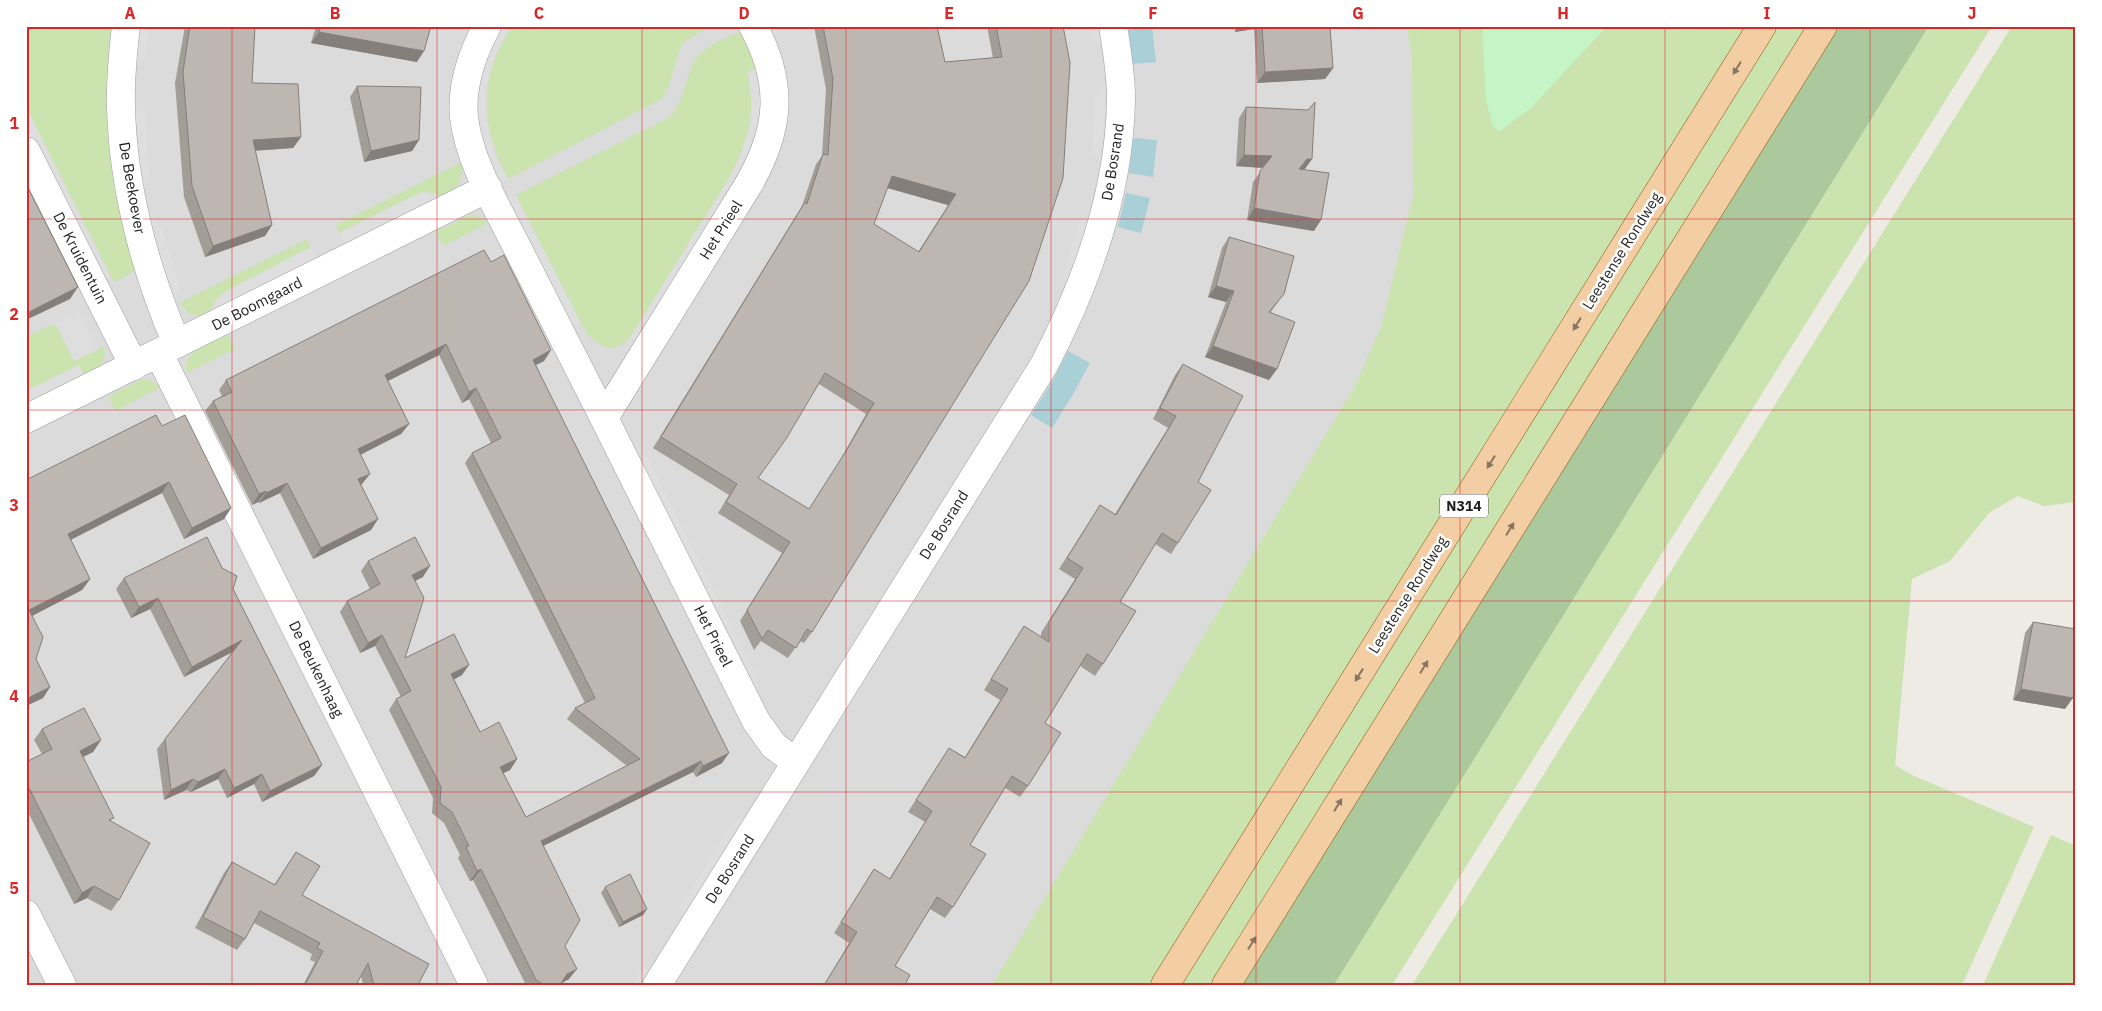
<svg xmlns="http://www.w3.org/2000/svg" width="2102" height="1011" font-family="'IBM Plex Sans',sans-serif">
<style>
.residential{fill:#dbdbdb}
.grass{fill:#cbe3af}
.forest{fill:#abc99d}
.park{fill:#c5f4c7}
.parking{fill:#dedede}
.water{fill:#a9cfd7}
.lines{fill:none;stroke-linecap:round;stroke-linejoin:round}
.minor-casing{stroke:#9f9f9f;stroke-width:29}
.primary-casing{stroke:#8a5c0d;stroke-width:29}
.minor{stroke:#fff;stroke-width:28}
.primary{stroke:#f3cea4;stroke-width:28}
.wall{fill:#a39d98;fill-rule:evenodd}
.shaded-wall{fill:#857f7c}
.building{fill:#beb6b1;stroke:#857f7c;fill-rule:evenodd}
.oneway{fill:#887661}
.grid{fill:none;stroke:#d62828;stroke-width:1;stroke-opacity:0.55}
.labels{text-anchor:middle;stroke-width:5;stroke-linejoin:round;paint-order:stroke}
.shield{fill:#fff;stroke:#626262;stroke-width:1}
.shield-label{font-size:14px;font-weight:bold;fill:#1e1e1e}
.street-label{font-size:15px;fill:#1e1e1e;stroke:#fff}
.neatline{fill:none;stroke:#d62828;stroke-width:2}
.grid-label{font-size:16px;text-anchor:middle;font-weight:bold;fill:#d62828}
</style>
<rect width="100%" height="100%" fill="#eeeae4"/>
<path class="residential" d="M26,26H1621L1008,985H26Z"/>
<path class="grass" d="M26,26H112C98,113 111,187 135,271L114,282L26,107Z
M512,26H711L685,41L680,48L669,86L662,99L508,179C480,126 478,77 512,26Z
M1407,26H1746L1149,985H992L1354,388L1381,327L1413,196L1412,59Z
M1776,26H1810L1212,985H1178Z
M1929,26H1992L1392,985H1334Z
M2012,26H2076V502L2044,506L2018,496L1990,512L1950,561L1912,579L1895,765L1912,775L2034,827L1962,985H1412Z
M742,31L758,69L748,72C756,115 749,141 728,180L631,336C614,357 599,347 585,331L516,195L668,118C689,99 683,70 701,53C711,43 729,37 742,31Z
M462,162C465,178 457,190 442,196L428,192L417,194L339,233L336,225Z
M476,215L488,223L443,246L436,232L468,216Z
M307,239L311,247L226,291L210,312L201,317L189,313L179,303Z
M55,323L74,361L104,346C108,361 97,370 85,378L79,365L26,391V337Z
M228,335L235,349L187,373C180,351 213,342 228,335Z
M148,379L161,387L116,411L108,397L140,380Z
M2051,835L2076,846V985H1983Z"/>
<path class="forest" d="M1834,26H1929L1334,985H1238Z"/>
<path class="park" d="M1482,26H1607L1531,108L1500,131L1493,127L1486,99Z"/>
<path class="parking" d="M140,26H150L145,57L135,66Z
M500,26H512L503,41L494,59L487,83L486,109L489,136L496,157L508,179L499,184L484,150L477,111L478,83L488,49Z
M1089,26H1099L1101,48L1090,39Z
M758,69L763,107L751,156L639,341L631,336L728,180L739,158L751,123L752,105L748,71Z
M1105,85L1104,127L1100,162L1092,151L1095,96Z
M135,101L145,109L149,176L142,188L135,132Z
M26,107L111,278L99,284L26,136Z
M422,192L442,196L446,194L346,245L339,233Z
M516,195L581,323L571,329L506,199Z
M1092,213L1068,287L1063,274L1079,222Z
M147,218L159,222L180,286L175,300L163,270Z
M311,247L317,260L210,312L215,301L226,291Z
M79,311L98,350L74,361L55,323Z
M79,365L85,378L26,408V391Z
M630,445L644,451L759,680L755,695Z
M749,816L688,914L679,908L734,821Z
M645,964L654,969L644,985H632Z"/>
<path class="water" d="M1152,26L1156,62L1131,64L1128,30Z
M1133,138L1157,140L1153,177L1129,173Z
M1126,193L1150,198L1141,233L1118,227Z
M1068,351L1090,363L1072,396L1052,428L1031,415L1051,384Z"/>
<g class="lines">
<g class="minor-casing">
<path id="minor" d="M126,26C123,52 120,80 121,107C123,187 145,270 177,344
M487,26C472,54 461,85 464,117C469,162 498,209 518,249C547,305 575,362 604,418L747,187C780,131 785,85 753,26
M26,151L134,366
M159,354L474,985
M604,418L756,721L774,746L796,762
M26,419L488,188
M26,914L62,985
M657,985L1044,365C1087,283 1120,192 1121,98C1121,74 1117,50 1113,26"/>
</g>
<g class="primary-casing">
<path id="primary" d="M1165,985L1762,26
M1226,985L1823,26"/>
</g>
<use href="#minor" class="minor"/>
<use href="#primary" class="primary"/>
</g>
<path class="wall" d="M185,26H255L252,83L301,137L293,148L255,151L272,225L265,236L205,257L184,197L175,83Z
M316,26H431L417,62L311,43Z
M814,26H937L945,62L993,58L987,26H1063L812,632L804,643L800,641L788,658L761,641L754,650L740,621L782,553L718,513L729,495L653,448L802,206L816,164L822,156L826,89ZM887,188L948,205L918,252L874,224ZM819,384L866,414L839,462L809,509L758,478Z
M1234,26H1330L1333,68L1325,79L1257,83L1254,29L1235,32Z
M357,86L419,140L412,151L364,162L350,97Z
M1246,107L1312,159L1304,170L1314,231L1247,220L1253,182L1263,168L1236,166L1239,118Z
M1229,237L1284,294L1270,313L1269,380L1205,357L1226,302L1208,297L1222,248Z
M491,262L551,350L544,361L536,365L722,763L696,777L693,772L543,846L565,946L569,979L561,984L560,985H526L473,880L470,881L458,858L460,855L444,823L432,813L433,798L389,710L396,699L401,697L375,646L360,653L340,612L347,601L370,589L361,571L368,561L423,577L415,581L405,658L462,675L454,679L480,732L517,759L510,770L503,773L526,817L627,766L567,719L575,708L585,703L465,463L472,453L491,443L469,399L462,403L439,355L388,381L409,424L401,434L360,455L362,484L361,485L378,519L371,530L313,559L280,493L259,503L258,502L252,505L205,411L213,401L222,396L219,390L226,380Z
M1183,364L1198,482L1178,543L1171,554L1155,544L1120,602L1103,664L1095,676L1080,666L1045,723L1028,786L1020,797L1005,788L970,845L953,907L945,918L930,909L895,966L905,985H824L849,943L834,933L874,869L889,879L925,822L908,812L949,748L965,757L1000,700L984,690L1024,626L1041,637V633L1075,579L1059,569L1100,505L1115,514L1168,428L1153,419L1175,375Z
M162,426L231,508L224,519L184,539L162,493L71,540L90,579L82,590L32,616L36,659L50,687L43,698L26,706V480Z
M124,578L233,589L322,765L314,776L262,802L254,784L227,798L218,779L191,792L186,790L164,800L157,749L233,652L184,677L150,609L131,618L116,589Z
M2033,622L2065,709L2013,700L2025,633Z
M42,729L101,740L93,752L83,757L111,822L119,900L111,911L87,898L74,904L26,808V762L42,754L34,740Z
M296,852L302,895L418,985H363L361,976L356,985H303L315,962L310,960L312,954L254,923L245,939L237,950L195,928L224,873L232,862L274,885Z
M605,887L643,915L619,927L601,893Z"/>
<path class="shaded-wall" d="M1239,26H1256L1254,29L1235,32Z
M319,32L424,51L417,62L311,43Z
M1333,68L1325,79L1257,83L1265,72Z
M301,137L293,148L245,151L253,140Z
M419,140L412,151L364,162L371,151Z
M1244,155L1272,156L1264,168L1236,166Z
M1307,159H1312L1304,170L1291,180Z
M892,176L956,194L948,205L884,187Z
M1254,208L1321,220L1314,231L1247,220Z
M272,225L265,236L205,257L213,246Z
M1216,286L1234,291L1226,302L1208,297Z
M78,287L70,299L26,320L27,313Z
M446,344L439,355L378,386L385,375Z
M1213,346L1277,369L1269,380L1205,357Z
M551,350L544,361L525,370L533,360Z
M476,388L469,399L462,403L469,392Z
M409,424L401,434L350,460L358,449Z
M370,474L362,484L351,490L358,479Z
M169,482L162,493L60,545L68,534Z
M287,483L280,493L259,503L266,493Z
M266,491L258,502L252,505L259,494Z
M231,508L224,519L184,539L192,528Z
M378,519L371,530L313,559L321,548Z
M430,566L423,577L404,586L412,575Z
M90,579L82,590L26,619L29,610Z
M158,598L150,609L131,618L139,607Z
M382,635L375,646L360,653L368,643Z
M242,640L234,651L184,677L192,667Z
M469,665L462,675L444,685L451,674Z
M50,687L43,698L26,706V699Z
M2021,689L2073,698L2065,709L2013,700Z
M101,740L93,752L72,762L80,751Z
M729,753L722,763L696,777L703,766Z
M517,759L510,770L493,778L500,767Z
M701,761L693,772L533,851L541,841Z
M322,765L314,776L262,802L270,791Z
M225,769L218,779L191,792L198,782Z
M262,774L254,784L227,798L234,788Z
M193,779L186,790L164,800L171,790Z
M481,869L473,880L470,881L477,871Z
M94,886L87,898L74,904L82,893Z
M647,909L643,915L619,927L623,922Z
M577,969L569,979L559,984L567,974Z"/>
<path class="building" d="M190,26H255L252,83L298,84L301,137L253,140L272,225L213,246L192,186L183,72Z
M320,26H431L424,51L319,32Z
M823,26H937L945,62L1002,57L996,26H1063L1070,63L1063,178L1029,281L812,632L807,629L796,648L768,630L762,639L747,610L790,542L726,502L737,484L661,437L805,202L807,204L823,154L828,155L833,79ZM892,176L956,194L919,252L874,224ZM825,373L874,403L846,451L809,509L758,478L786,439Z
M1262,26H1330L1333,68L1265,72Z
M357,86L421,87L419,140L371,151Z
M1315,102L1312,159H1307L1299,169L1329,173L1321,220L1254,208L1260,171L1272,156L1244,155L1246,107L1308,110Z
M26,184L78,287L27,313L26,312Z
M1229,237L1294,256L1284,294L1269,312L1295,322L1277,369L1213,346L1234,291L1216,286Z
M484,250L491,262L504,255L551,350L533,360L729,753L703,766L701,761L541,841L580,920L565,946L577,969L567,974L560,985H544L536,980L481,869L477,871L466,847L469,846L452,812L440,803L441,787L396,699L411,691L382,635L368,643L347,601L380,584L368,561L415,537L430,566L412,575L424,598L405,658L454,634L469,665L451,674L480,732L499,722L517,759L500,767L526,817L640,759L575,708L595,698L472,453L501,438L476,388L469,392L446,344L385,375L409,424L358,449L370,474L358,479L378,519L321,548L287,483L266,493V491L259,494L213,401L232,392L226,380Z
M1183,364L1243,396L1198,482L1211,490L1178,543L1162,533L1120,602L1136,611L1103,664L1087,654L1045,723L1061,733L1028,786L1012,776L970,845L986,854L953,907L937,897L895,966L910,975L905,985H824L857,932L841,922L874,869L890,879L932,811L916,800L949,748L965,758L1008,689L991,679L1024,626L1049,642V622L1083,568L1067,558L1100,505L1116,515L1176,416L1160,408Z
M156,415L162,426L185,415L231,508L192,528L169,482L68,534L90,579L29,610L43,637L36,659L50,687L26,699V480Z
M207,537L222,568L237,576L233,589L322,765L270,791L262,774L234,788L225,769L198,782L193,779L171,790L165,739L242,640L192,667L158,598L139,607L124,578Z
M2033,622L2076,629V679L2073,698L2021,689Z
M84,708L101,740L80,751L114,818L109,820L150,843L119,900L94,886L82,893L26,782V762L52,749L42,729Z
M296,852L320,866L302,895L429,964L418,985H374L368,963L356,985H305L323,951L317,948L320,943L260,911L245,939L203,917L232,862L275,885Z
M630,874L647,909L623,922L605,887Z"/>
<defs><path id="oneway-solid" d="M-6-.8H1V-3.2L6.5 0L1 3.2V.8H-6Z" transform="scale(1.25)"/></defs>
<g class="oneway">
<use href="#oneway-solid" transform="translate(1737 68) rotate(122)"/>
<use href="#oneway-solid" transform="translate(1577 324) rotate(122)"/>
<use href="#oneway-solid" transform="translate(1491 462) rotate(122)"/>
<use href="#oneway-solid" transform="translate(1510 529) rotate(-58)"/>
<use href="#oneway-solid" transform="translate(1424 667) rotate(-58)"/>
<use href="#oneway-solid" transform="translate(1359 675) rotate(122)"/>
<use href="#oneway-solid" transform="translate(1338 805) rotate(-58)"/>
<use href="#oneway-solid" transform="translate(1252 943) rotate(-58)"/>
</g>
<path class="grid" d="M232,26V985M437,26V985M642,26V985M846,26V985M1051,26V985M1256,26V985M1460,26V985M1665,26V985M1870,26V985M26,219H2076M26,410H2076M26,601H2076M26,792H2076"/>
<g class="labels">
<rect class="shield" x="1440" y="494.5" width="48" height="23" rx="4"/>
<g class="shield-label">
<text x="1464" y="511">N314</text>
</g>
<g class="street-label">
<text transform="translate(1113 162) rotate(-81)" y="5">De Bosrand</text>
<text transform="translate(132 188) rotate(80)" y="5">De Beekoever</text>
<text transform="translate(721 230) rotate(-58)" y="5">Het Prieel</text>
<text transform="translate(1622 251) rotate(-58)" y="5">Leestense Rondweg</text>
<text transform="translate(80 258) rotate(63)" y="5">De Kruidentuin</text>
<text transform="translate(257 304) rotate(-27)" y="5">De Boomgaard</text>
<text transform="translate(944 525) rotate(-58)" y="5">De Bosrand</text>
<text transform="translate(1408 595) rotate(-58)" y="5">Leestense Rondweg</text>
<text transform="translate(713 636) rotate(63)" y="5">Het Prieel</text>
<text transform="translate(316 669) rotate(64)" y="5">De Beukenhaag</text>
<text transform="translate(730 869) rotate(-58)" y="5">De Bosrand</text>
</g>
</g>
<rect width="2102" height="1011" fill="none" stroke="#ffffff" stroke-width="55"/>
<rect x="28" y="28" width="2046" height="956" class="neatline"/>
<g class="grid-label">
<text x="130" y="19">A</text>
<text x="335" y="19">B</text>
<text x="539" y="19">C</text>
<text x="744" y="19">D</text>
<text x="949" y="19">E</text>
<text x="1153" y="19">F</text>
<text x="1358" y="19">G</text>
<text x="1563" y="19">H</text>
<text x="1767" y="19">I</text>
<text x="1972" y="19">J</text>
<text x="14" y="129">1</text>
<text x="14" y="320">2</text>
<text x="14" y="511">3</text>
<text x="14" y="702">4</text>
<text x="14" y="894">5</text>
</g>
</svg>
